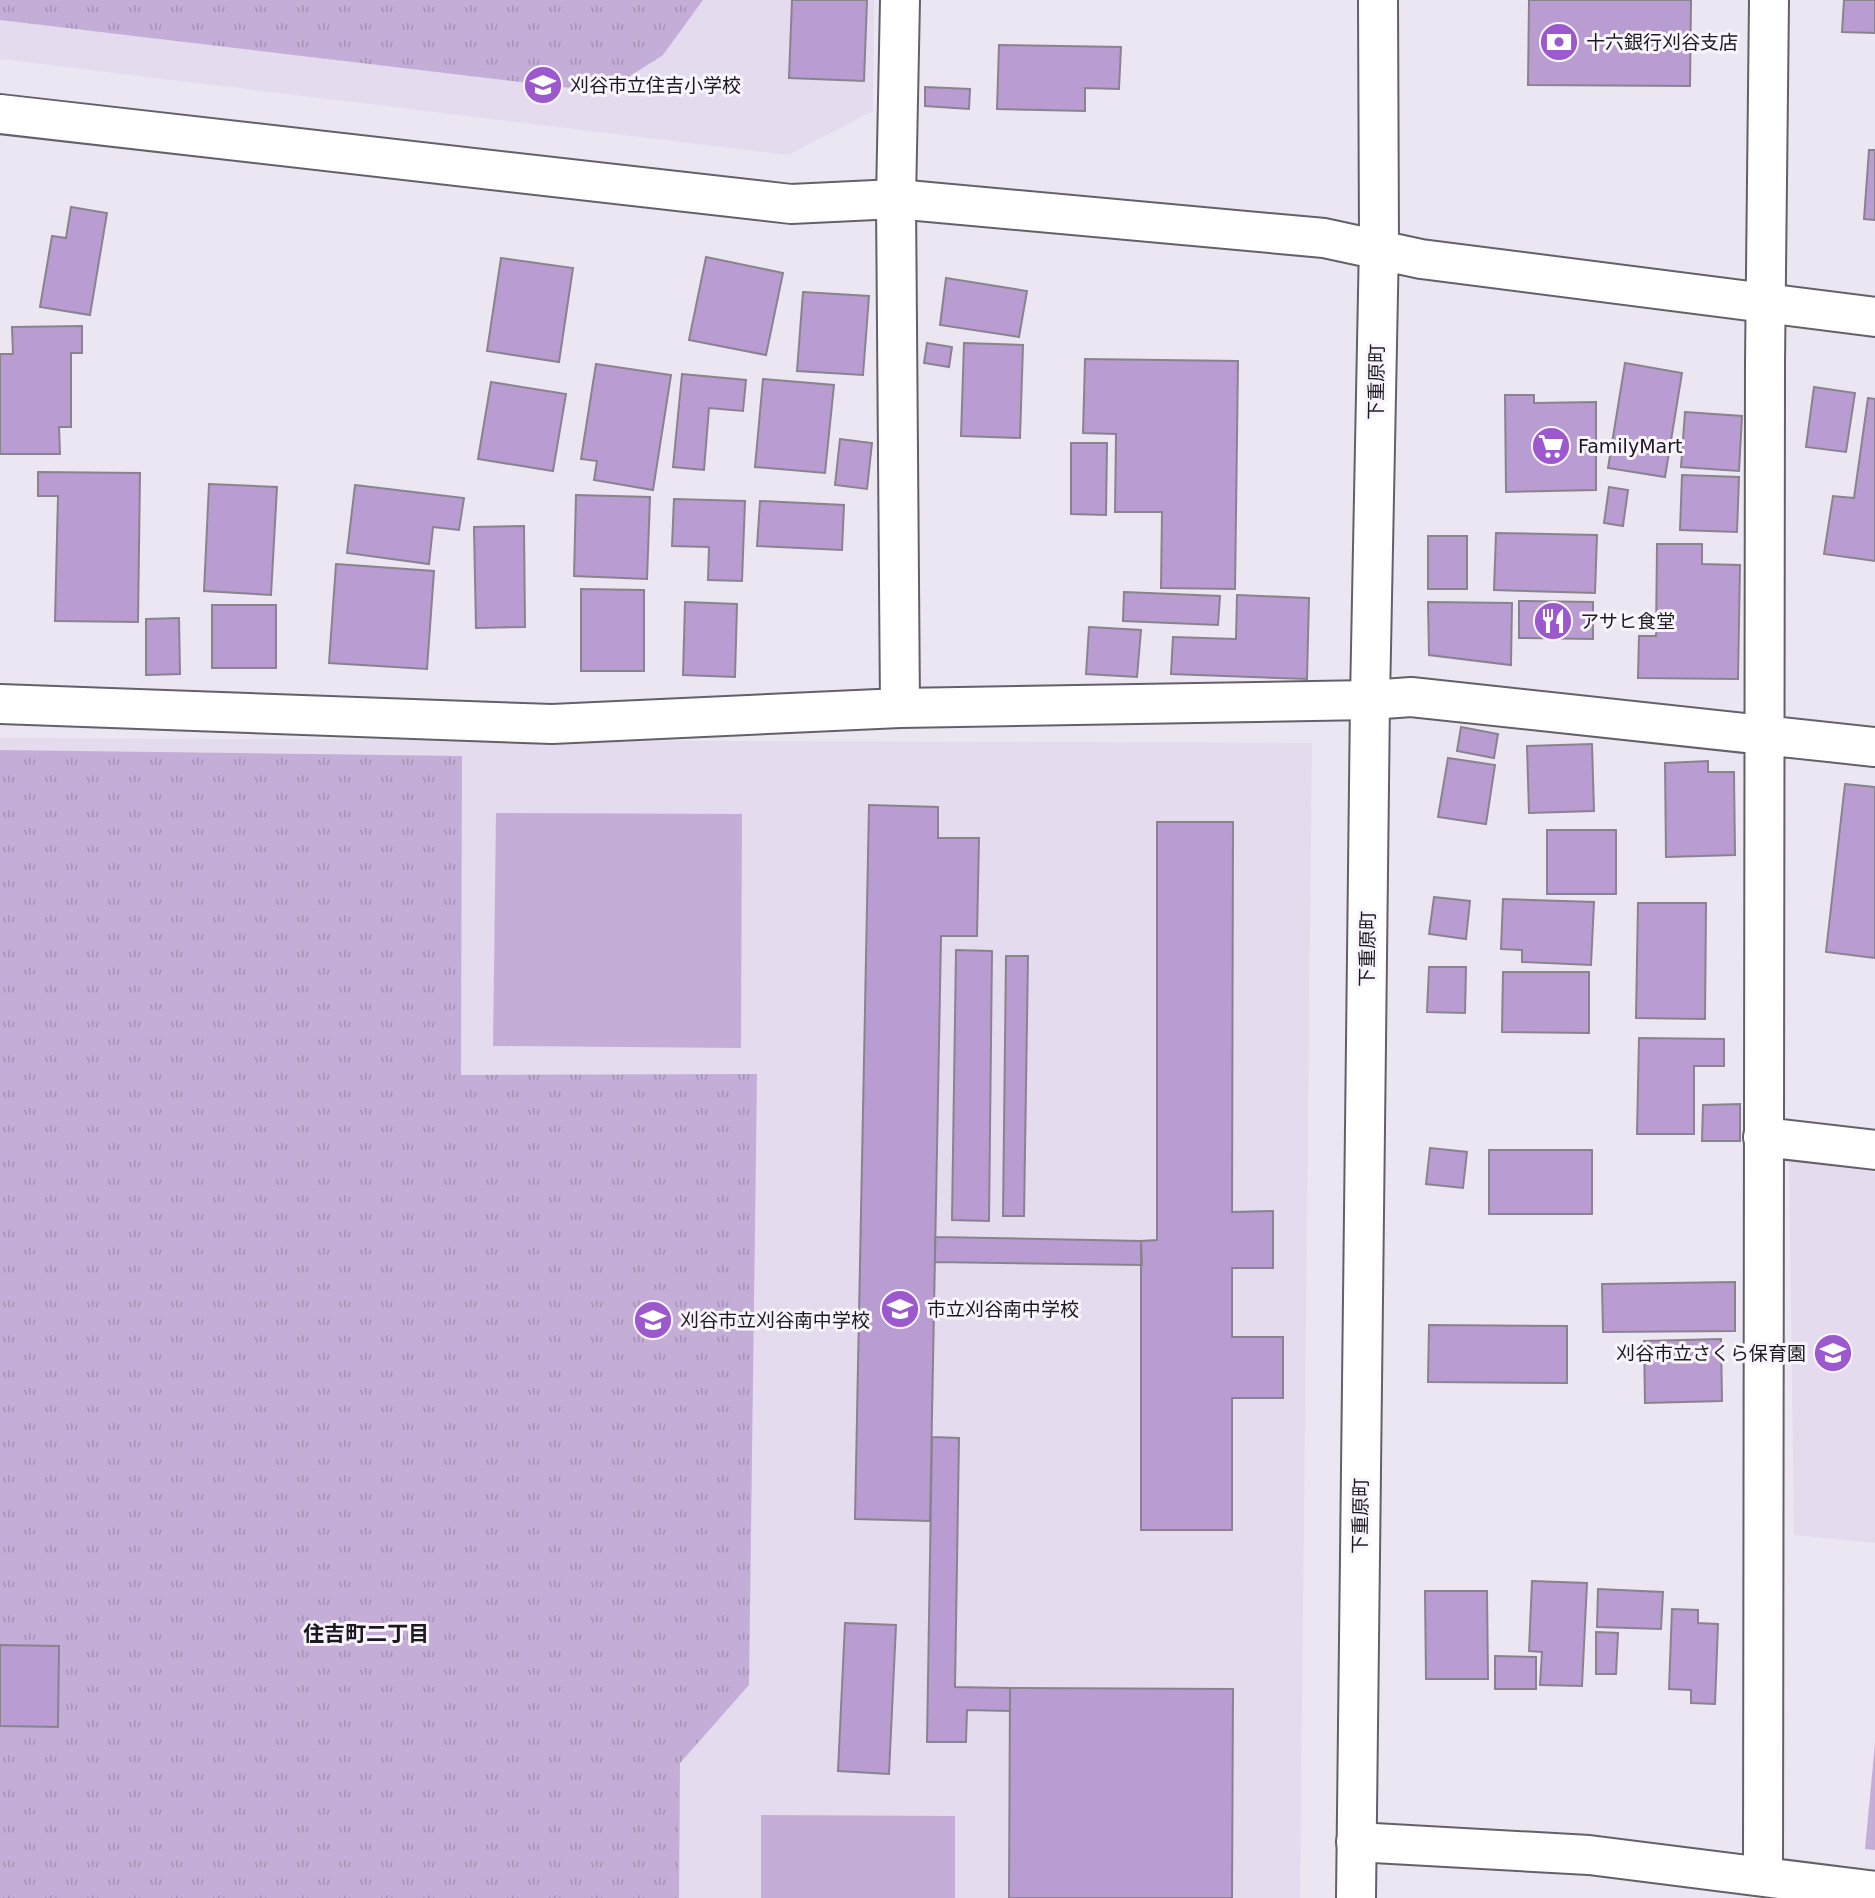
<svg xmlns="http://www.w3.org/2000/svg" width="1875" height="1898" font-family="'DejaVu Sans','Noto Sans JP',sans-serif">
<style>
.built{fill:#e4dbee}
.park{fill:url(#park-tufts)}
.pitch{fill:#c4aed7}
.building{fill:#b99cd2;stroke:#89838e;stroke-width:2}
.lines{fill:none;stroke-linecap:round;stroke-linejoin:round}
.minor-casing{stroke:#645f69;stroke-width:42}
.tertiary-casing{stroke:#645f69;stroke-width:42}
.minor{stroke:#fff;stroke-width:38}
.tertiary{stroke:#fff;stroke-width:38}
.labels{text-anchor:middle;stroke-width:6;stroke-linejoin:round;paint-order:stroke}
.poi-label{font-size:19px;fill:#1b191d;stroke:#f9f4fe;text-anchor:start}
.street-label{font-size:19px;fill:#1b191d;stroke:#f9f4fe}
.neighbourhood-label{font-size:21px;font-weight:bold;fill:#1b191d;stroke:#f9f4fe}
</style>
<defs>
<pattern id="park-tufts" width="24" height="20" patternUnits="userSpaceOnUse" patternTransform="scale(1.75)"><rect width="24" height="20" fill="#c4aed7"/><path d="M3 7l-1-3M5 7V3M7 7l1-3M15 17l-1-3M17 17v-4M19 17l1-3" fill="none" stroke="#a895b8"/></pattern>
</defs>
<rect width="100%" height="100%" fill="#ece6f2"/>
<path class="built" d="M0,0H874L873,111L788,155L0,59Z
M0,738L1312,743L1300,1898H0Z
M1789,1161L1875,1172V1543L1794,1535Z"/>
<path class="park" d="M0,0H703L663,55L605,92L0,20Z
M0,750L462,756L461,1075L757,1074L749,1685L680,1763L679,1898H0Z"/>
<path class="pitch" d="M496,813L742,814L741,1048L493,1046Z
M1875,1743V1850L1865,1849Z
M761,1815L955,1816V1898H761Z"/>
<path class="building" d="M792,0H867L864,81L789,78Z
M1529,0H1691L1690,86L1528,85Z
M1844,0H1875V33L1842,32Z
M999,45L1121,47L1119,89L1085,88V111L997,109Z
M925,87L970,89L969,109L925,106Z
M1869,150H1875V220L1864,219Z
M71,207L107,213L90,315L40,307L52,236L66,238Z
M706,257L783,273L766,355L689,340Z
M501,258L573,268L559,362L487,351Z
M946,278L1027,291L1019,337L940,325Z
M803,292L869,296L863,375L797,371Z
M82,326V353H71V427H59L60,454H0V354H13L12,327Z
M927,343L952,347L949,367L924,363Z
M964,343L1023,345L1020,438L961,436Z
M1085,359L1238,361L1235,589L1161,588L1162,512H1115L1116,434L1083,433Z
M1625,363L1682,373L1665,477L1608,468Z
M596,364L671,375L653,490L594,480L597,461L581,459Z
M682,374L746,380L743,411L709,408L704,470L673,467Z
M763,379L834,385L825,473L755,467Z
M491,382L566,394L553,471L478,459Z
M1814,387L1855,393L1846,452L1806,447Z
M1505,395H1534V403L1596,402V490L1506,492Z
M1868,398L1875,399V561L1824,554L1833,496L1854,498Z
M1685,412L1742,416L1739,471L1681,467Z
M840,439L872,443L867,489L835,485Z
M1071,443H1107L1106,515L1071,514Z
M38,472L140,473L138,622L55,621L58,496H38Z
M1682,475L1739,477L1737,532L1680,530Z
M209,484L277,487L271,595L204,591Z
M355,485L464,498L459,530L433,527L429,564L347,553Z
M1609,487L1628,490L1623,526L1604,523Z
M576,495L650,497L647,579L574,576Z
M674,499L745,501L742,581L708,580L709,547L672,546Z
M760,501L844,505L842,550L757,546Z
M524,526L525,627L476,628L474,527Z
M1496,533L1597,535L1595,593L1494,590Z
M1428,536H1467V589H1428Z
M1657,544H1702V564L1740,565L1738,679L1638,678L1639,636H1656Z
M336,564L434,571L427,669L329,663Z
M581,589L644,590V671H581Z
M1124,592L1220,596L1218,625L1123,621Z
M1237,595L1309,598L1307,679L1171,674L1173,637L1236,639Z
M1519,601L1593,602V639L1519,638Z
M685,602L737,604L735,677L683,675Z
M1428,602L1512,603L1511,665L1429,655Z
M212,605H276V668H212Z
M179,618L180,674L146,675V619Z
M1089,627L1141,630L1137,677L1086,674Z
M1461,727L1498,734L1494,758L1457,751Z
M1592,744L1594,811L1529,813L1527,746Z
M1448,758L1495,765L1486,824L1438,817Z
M1708,761V772H1734L1735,855L1666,857L1665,763Z
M1845,784L1875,787V958L1826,952Z
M869,805L938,807V838H979L977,936H941L930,1521L855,1519Z
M1157,822H1233L1232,1212L1273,1211V1268H1232V1337H1283V1398H1232V1530H1141V1241L1157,1240Z
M1547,830H1616V894H1547Z
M1434,897L1470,901L1466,939L1429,934Z
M1503,899L1594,902L1591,965L1522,962V950L1501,949Z
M1638,903H1706L1705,1019L1636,1018Z
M956,950L992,951L989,1221L952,1220Z
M1006,956H1028L1024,1216H1003Z
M1429,967H1466L1465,1013L1427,1012Z
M1503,972H1589V1033L1502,1032Z
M1639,1038L1724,1039V1066H1694V1134H1637Z
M1740,1104V1141H1702L1703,1105Z
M1430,1148L1467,1152L1463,1188L1426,1184Z
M1489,1150H1592V1214H1489Z
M935,1237L1141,1241L1142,1265L935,1262Z
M1735,1282V1331L1603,1332L1602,1284Z
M1429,1325L1567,1326V1383L1428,1382Z
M1721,1339L1722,1401L1645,1403L1644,1341Z
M932,1437L959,1438L955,1687L1010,1688V1711L967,1710L966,1742H927Z
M1532,1581L1587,1583L1582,1686L1540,1685L1542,1652L1529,1651Z
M1598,1589L1663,1592L1661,1629L1597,1627Z
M1425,1591H1487L1488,1679H1426Z
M1672,1609L1698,1610V1623L1718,1624L1715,1704L1691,1703V1690L1669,1689Z
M845,1623L896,1625L889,1774L838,1771Z
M1596,1632L1618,1633L1616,1674H1596Z
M0,1645L59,1646L58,1727L0,1726Z
M1495,1656L1536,1657V1689H1495Z
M1010,1688L1233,1689L1232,1898H1009Z"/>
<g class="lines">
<g class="minor-casing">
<path id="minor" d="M900,0L896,199L900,708
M0,704L552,724L900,708L1370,700L1411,697L1875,747
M1763,1137L1875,1150
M1356,1842L1589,1855L1875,1891
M1763,1876L1765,363L1769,0"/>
</g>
<g class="tertiary-casing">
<path id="tertiary" d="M0,114L791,204L896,199L1324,238L1421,259L1875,317
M1356,1898L1370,700L1379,242L1378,0"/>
</g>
<use href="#minor" class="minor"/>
<use href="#tertiary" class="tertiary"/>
</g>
<defs>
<g id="bank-disc" transform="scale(2.0125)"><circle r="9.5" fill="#9c59ce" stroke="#f9f4fe"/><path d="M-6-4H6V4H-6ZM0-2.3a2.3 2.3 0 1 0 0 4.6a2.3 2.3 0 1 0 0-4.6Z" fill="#fff"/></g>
<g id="school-disc" transform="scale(2.0125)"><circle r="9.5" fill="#9c59ce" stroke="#f9f4fe"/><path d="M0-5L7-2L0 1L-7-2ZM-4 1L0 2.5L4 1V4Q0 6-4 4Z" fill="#fff"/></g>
<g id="supermarket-disc" transform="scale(2.0125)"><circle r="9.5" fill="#9c59ce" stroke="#f9f4fe"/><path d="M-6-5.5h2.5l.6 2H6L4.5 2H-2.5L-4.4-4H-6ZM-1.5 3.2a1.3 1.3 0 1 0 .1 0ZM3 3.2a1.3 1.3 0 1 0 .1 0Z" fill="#fff"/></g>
<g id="restaurant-disc" transform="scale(2.0125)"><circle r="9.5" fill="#9c59ce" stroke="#f9f4fe"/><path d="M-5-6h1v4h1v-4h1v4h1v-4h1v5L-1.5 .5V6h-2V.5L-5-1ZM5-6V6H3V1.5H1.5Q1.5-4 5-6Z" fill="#fff"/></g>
</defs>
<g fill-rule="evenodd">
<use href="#bank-disc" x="1559" y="42"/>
<use href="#school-disc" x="543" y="85"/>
<use href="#supermarket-disc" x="1551" y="446"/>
<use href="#restaurant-disc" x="1553" y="621"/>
<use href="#school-disc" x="900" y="1309"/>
<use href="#school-disc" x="653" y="1320"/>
<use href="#school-disc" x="1833" y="1353"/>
</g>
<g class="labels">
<g class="poi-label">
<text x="1586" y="49">十六銀行刈谷支店</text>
<text x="570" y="92">刈谷市立住吉小学校</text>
<text x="1578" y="453">FamilyMart</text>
<text x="1580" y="628">アサヒ食堂</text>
<text x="927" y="1316">市立刈谷南中学校</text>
<text x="680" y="1327">刈谷市立刈谷南中学校</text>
<text x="1806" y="1360" text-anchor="end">刈谷市立さくら保育園</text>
</g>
<g class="street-label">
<text transform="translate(1376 382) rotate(-89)" y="7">下重原町</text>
<text transform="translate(1367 949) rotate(-89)" y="7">下重原町</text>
<text transform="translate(1360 1516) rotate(-89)" y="7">下重原町</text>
</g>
<g class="neighbourhood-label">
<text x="366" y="1641">住吉町二丁目</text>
</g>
</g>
</svg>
